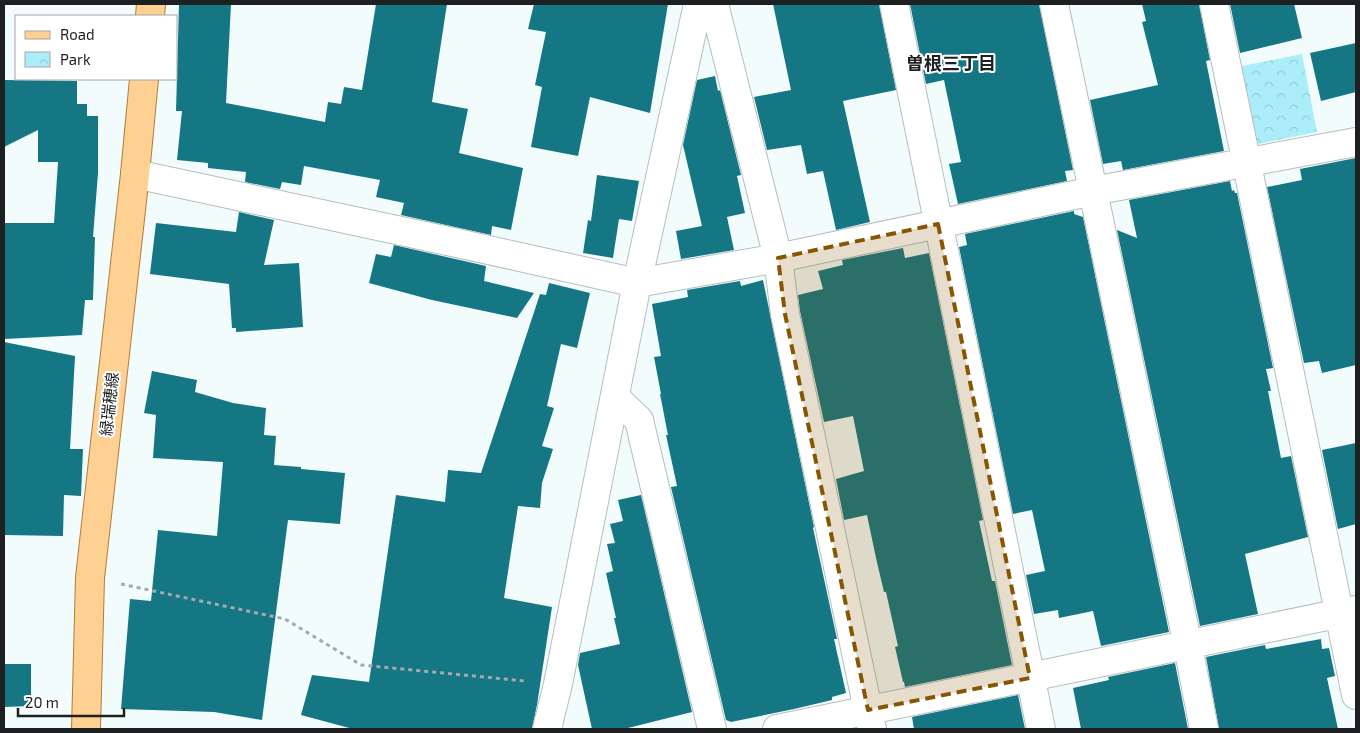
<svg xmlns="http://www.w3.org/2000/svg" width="1360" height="733" font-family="'Exo 2','Noto Sans JP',sans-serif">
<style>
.park{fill:url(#park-crowns)}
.building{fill:#157783}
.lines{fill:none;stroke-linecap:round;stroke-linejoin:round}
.minor-casing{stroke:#b6bebf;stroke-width:30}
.major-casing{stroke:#af7e39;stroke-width:30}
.path{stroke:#a4abac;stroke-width:3;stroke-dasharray:4 4;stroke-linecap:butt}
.minor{stroke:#fff;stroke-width:28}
.major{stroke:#fed091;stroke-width:28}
.marked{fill:#885600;fill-opacity:0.2;stroke:#885600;stroke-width:4;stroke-dasharray:10 6;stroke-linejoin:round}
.labels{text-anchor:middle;stroke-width:4;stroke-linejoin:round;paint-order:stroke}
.street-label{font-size:16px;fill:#1d2020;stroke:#fff}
.neighbourhood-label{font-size:18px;font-weight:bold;fill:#1d2020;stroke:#fff}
</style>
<defs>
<pattern id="park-crowns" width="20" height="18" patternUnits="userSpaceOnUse" patternTransform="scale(1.25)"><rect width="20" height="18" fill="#abeef9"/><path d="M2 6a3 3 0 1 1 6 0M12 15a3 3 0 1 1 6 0" fill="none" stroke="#93ccd5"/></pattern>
</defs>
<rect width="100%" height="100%" fill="#f3fcfd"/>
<path class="park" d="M1302,54L1317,132L1253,145L1237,67Z"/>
<path class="building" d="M179,4H231L226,103L325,122L328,102L341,104L344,87L362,90L376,4H447L432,102L468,109L459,153L523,168L511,230L492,226L491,235L401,215L404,203L376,197L380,180L304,166L301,185L282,182L280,189L245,182L246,172L208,168V163L177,160L182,111H176Z
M534,4H668L650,113L590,97L578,156L531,147L542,87L535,85L546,32L528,29Z
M773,4H879L896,90L843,101L870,222L836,230L823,171L807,174L801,145L767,150L754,97L791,90Z
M910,4H1039L1073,170L1065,171L1067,181L958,204L949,164L961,162L944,80L926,84Z
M1142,4H1199L1210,60L1206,61L1224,151L1123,170L1121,161L1103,164L1090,100L1158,85L1142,22L1146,21Z
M1230,4H1294L1302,38L1240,53Z
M1356,43V92L1321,101L1310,53Z
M715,76L718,91L720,90L741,175L737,176L745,213L727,217L734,250L681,259L676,231L702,226L683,145L697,80Z
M4,80L77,81V104H87V116H98V173L93,237H95L93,300H85L82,335L4,339V223H54L58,162H38V130L4,147Z
M1356,158V365L1322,373L1319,361L1304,363L1267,187L1302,180L1300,169Z
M597,175L639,181L632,221L619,219L613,258L583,253L588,220L591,221Z
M1230,181L1232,191L1234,190L1235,193H1237L1273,368L1266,369L1271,391H1268L1281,458L1291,456L1308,537L1245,554L1258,614L1200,626L1117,230L1137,238L1129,200Z
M1074,211V214L1083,217L1169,632L1101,646L1093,611L1059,618L1058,610L1034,614L1026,575L1045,571L1032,510L1013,514L959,247L967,245L965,234Z
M239,212L274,220L264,265L299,263L303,327L236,332V328H232L229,284L150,274L156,223L236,232Z
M394,245L486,266L484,281L534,293L517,318L432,300L369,283L376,254L391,257Z
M903,248L905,258L929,253L983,520L979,521L992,581H995L1012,665L905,687L904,682H903L895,647L898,646L886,592H884L876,558L867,515L844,520L836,479L864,471L853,416L824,422L800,311L798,295L823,289L818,271L843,265L842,260Z
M763,280L814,527L813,528L837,639H834L846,693L832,697V700L794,709L731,722L726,720L671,487L677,486L666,435H668L660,394H661L654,357L661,356L652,304L688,297L687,290L740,281L741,286Z
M549,283L590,293L577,348L561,344L547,406L554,408L542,446L553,449L542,483L540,508L518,506L504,598L552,607L537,705L532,729H353L301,715L312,675L369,682L396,495L445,502L448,470L481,473L540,294L546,295Z
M4,342L75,356L70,449H83L81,496L64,495L63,536L4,535Z
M152,371L197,380L195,392L233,403L266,408L264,435L276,436L274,465L301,467V469L345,473L340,524L288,520L262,720L214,712L121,709L130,599L151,601L158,530L217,536L223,462L153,458L156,415L144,413Z
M1356,443V524L1338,529L1322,450Z
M641,495L692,712L624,729H592L578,665L580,653L620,644L614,618H616L606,573L613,571L607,544L615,543L610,524L623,521L618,500Z
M1321,639L1322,649L1329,648L1335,676L1327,678L1338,729H1219L1206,657L1265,645L1266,649Z
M1175,663L1188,729H1081L1073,688L1109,680L1108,677Z
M4,664H31V706L4,707Z
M1018,695L1025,729H914L912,717Z"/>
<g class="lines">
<g class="minor-casing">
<path id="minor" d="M714,4L778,258L785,314L872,729
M894,4L1041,729
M1054,4L1188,646L1204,729
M1214,4L1356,695
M135,174L448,241L637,283L778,258L1093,191L1356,142
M615,397L639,420L712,729
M547,729L558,684L637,283L698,4
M777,729L1356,610"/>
</g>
<g class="major-casing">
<path id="major" d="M150,16L151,4
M86,729L90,578L135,174L144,79"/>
</g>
<path class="path" d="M121,584L285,619L361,665L525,681"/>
<use href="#minor" class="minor"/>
<use href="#major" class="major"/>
</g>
<path class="marked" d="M938,224L1030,678L868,710L785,314L778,258Z"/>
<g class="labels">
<g class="street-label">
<text transform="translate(109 404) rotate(-84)" y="6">緑瑞穂線</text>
</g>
<g class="neighbourhood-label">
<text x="951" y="70">曽根三丁目</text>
</g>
</g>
<rect width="1360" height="733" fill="none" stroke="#1d2020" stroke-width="10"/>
<rect x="15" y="15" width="162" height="65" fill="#ffffff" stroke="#a5a6a6"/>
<rect x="25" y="31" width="25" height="8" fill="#fed091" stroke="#a5a6a6"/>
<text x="60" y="40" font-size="15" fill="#1d2020">Road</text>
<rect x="25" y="52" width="25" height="15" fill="url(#park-crowns)" stroke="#a5a6a6"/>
<text x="60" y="65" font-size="15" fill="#1d2020">Park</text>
<path d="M18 708v8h106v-8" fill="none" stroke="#1d2020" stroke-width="2.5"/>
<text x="25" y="708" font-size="15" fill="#1d2020" stroke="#ffffff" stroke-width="4" paint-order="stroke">20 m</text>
</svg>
